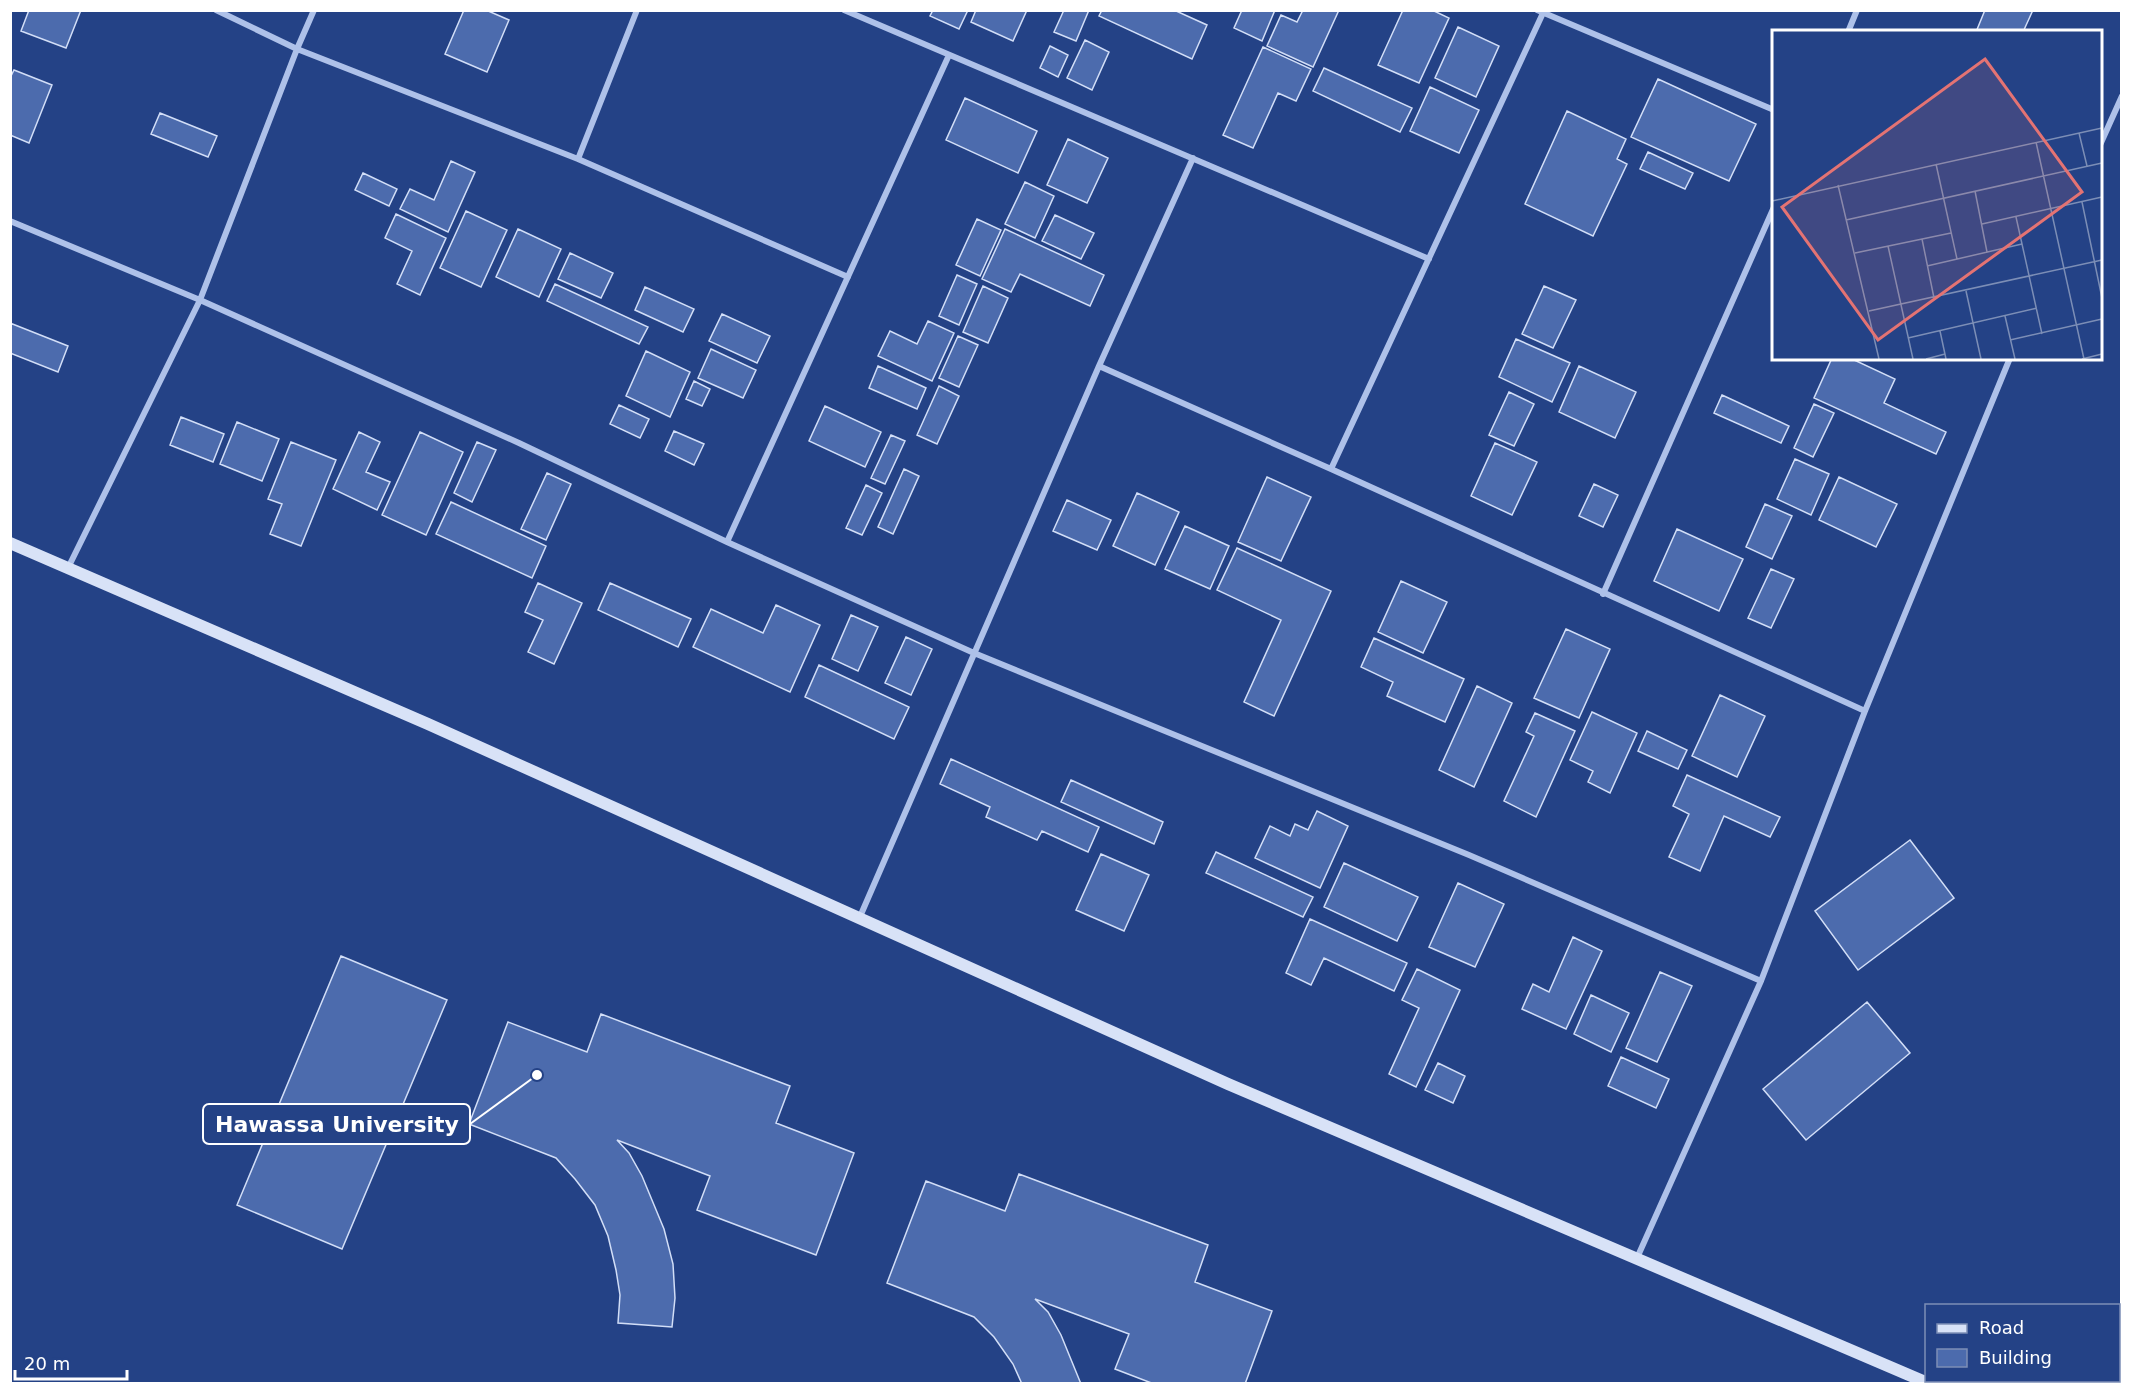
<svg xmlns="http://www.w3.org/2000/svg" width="2132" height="1394" font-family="'DejaVu Sans',sans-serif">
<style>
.building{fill:#4c6bad;stroke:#d2def7;stroke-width:1.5}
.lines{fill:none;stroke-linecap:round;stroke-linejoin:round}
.street{stroke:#aec1e9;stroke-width:6}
.secondary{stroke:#d8e2f7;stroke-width:12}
.inset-road{fill:none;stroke:#7c8eb6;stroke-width:1.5}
.view{fill:#e47373;fill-opacity:0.15;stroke:#e47373;stroke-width:3}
.inset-edge{fill:none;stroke:#fff;stroke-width:3}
.leader{fill:none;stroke:#fff;stroke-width:2}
.callout-dot{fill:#fff;stroke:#244286;stroke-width:2}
.callout{fill:#244286;stroke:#fff;stroke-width:2}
.callout-label{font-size:22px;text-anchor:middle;font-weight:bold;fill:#fff}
</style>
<rect width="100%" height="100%" fill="#244286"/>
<path class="building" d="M29,10H81L66,48L21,31Z
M464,10H486L509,20L487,72L445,54Z
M933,10H968L959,29L930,16Z
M976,10H1027L1013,41L971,22Z
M1064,10H1089L1076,41L1054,32Z
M1102,10H1174L1207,25L1192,59L1099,16Z
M1242,10H1275L1262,41L1234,28Z
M1303,10H1339L1313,67L1267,46L1281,15L1297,22Z
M1403,10H1432L1449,18L1419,83L1378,65Z
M1985,10H2033L2023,32H1976Z
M1458,27L1499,46L1476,97L1435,78Z
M1085,40L1109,52L1092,90L1067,78Z
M1050,46L1068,55L1058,77L1040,68Z
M1263,47L1311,69L1296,101L1278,93L1253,148L1223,135Z
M1324,68L1412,108L1400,132L1313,91Z
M14,70L52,85L29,143L10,135V78Z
M1658,79L1756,124L1729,181L1631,137Z
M1430,87L1479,110L1459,153L1410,131Z
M965,98L1037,131L1018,173L946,140Z
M1567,111L1626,139L1617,159L1627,164L1593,236L1525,204Z
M160,113L217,136L208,157L151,134Z
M1068,139L1108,158L1087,203L1047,185Z
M1648,152L1693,173L1685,189L1640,169Z
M451,161L475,172L448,232L400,209L410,189L434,200Z
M363,173L397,189L389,206L355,190Z
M1025,182L1054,196L1035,238L1005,224Z
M466,211L507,230L481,287L440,268Z
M396,214L446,238L420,295L397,284L412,251L385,238Z
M1055,215L1094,233L1081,259L1042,241Z
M977,219L1001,230L980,276L956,265Z
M518,229L561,249L539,297L496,277Z
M1005,229L1104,275L1090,306L1020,274L1011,292L982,279Z
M570,253L613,273L601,298L558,279Z
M957,275L977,284L959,325L939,316Z
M555,284L648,327L639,344L547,301Z
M983,286L1008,298L988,343L963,332Z
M1544,286L1576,300L1553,348L1522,334Z
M645,287L694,309L683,332L635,310Z
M722,314L770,336L757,363L709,341Z
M928,321L954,333L932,381L878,356L890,331L917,344Z
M10,323L68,346L58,372L10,353Z
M958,336L978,345L959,387L939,378Z
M1516,339L1570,363L1552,402L1499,377Z
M711,349L756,370L743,398L698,378Z
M646,351L690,372L670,417L626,396Z
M1832,358H1850L1895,379L1884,403L1946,432L1936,454L1814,398Z
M878,366L926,388L917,409L869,388Z
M1579,366L1636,392L1615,438L1559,412Z
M694,381L710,389L702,406L686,399Z
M939,386L959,396L937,444L917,435Z
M1509,392L1534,404L1514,446L1489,435Z
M1722,395L1789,426L1781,443L1714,413Z
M1814,404L1834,413L1813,457L1794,448Z
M619,405L649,419L640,438L610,424Z
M825,406L881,432L865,467L809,441Z
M181,417L224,434L213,462L170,445Z
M237,422L279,439L262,481L220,464Z
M674,431L704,444L694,465L665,451Z
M359,432L380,442L366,472L390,482L377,510L333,489Z
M420,432L463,452L426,535L382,515Z
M891,435L905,441L885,484L871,478Z
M291,442L336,460L301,546L270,534L282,504L268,499Z
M477,442L496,450L472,502L454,493Z
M1495,443L1537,462L1512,515L1471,496Z
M1795,459L1829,474L1811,515L1777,499Z
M904,469L919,476L893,534L878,527Z
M547,473L571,484L546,540L521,529Z
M1267,477L1311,497L1281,561L1238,542Z
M1839,477L1897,504L1876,547L1819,520Z
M1594,484L1618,495L1603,527L1579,516Z
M866,485L882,493L862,535L846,528Z
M1137,493L1179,512L1155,565L1113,546Z
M1067,500L1111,520L1097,550L1053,531Z
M451,502L546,546L532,578L436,534Z
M1765,504L1792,516L1772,559L1746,547Z
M1185,526L1229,546L1210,589L1165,569Z
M1677,529L1743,559L1719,611L1654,581Z
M1237,548L1331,591L1274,716L1244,702L1281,620L1217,590Z
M1771,569L1794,579L1771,628L1748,618Z
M1401,581L1447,602L1423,653L1378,632Z
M538,583L582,603L554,664L528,652L543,620L525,612Z
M610,583L691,619L678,647L598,610Z
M776,605L820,625L790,692L693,647L711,609L763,633Z
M851,615L878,627L858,671L832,659Z
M1566,629L1610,649L1579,718L1534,698Z
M906,637L932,649L911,695L885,683Z
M1374,638L1464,679L1445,722L1387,696L1393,682L1361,667Z
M819,665L909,707L894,739L805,697Z
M1477,686L1512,703L1474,787L1439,770Z
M1720,695L1765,716L1737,777L1692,756Z
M1592,712L1637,733L1610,793L1588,782L1593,771L1570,760Z
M1535,713L1575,731L1536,817L1504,801L1534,736L1526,732Z
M1647,731L1687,750L1678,769L1638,751Z
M951,759L1099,827L1088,852L1042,831L1037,840L986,817L990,807L940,784Z
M1687,775L1780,817L1770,837L1724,816L1700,871L1669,857L1689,814L1673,806Z
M1071,780L1163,822L1154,844L1061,802Z
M1317,811L1348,826L1320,888L1255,858L1270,826L1290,836L1295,824L1308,830Z
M1910,840L1954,898L1858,970L1815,911Z
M1216,852L1313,897L1303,917L1206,873Z
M1101,854L1149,875L1124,931L1076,910Z
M1344,863L1418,897L1397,941L1324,907Z
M1458,883L1504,904L1475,967L1429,947Z
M1310,919L1407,963L1394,991L1324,958L1311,985L1286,973Z
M1573,937L1602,951L1566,1029L1522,1009L1533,984L1549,992Z
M341,956L447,1000L342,1249L237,1205Z
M1417,969L1460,990L1416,1087L1389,1074L1419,1008L1402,1000Z
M1660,972L1692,986L1657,1062L1626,1048Z
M1591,995L1629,1013L1611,1052L1574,1034Z
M1867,1002L1910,1053L1806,1140L1763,1089Z
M601,1014L790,1086L776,1123L854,1153L816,1255L697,1210L710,1176L617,1140L629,1153L642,1176L664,1229L673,1264L675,1298L672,1327L618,1323L620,1295L616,1270L608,1236L595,1205L575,1179L556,1158L469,1124L508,1022L587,1052Z
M1621,1057L1669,1079L1656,1108L1608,1086Z
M1438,1063L1465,1076L1453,1103L1425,1090Z
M1019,1174L1208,1245L1195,1282L1272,1311L1245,1384H1154L1115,1369L1129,1334L1035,1299L1048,1312L1061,1335L1081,1384H1022L1013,1364L994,1337L974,1317L887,1283L926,1181L1005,1211Z"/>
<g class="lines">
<path class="street" d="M216,10L297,49L578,159L848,277
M844,10L1429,259
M1537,10L1774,110
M1848,32L1857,10
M2100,145L2122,96
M578,159L637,10
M10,221L200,300L519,443L727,542L974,653L1469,855L1761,981
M1099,366L1331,469L1865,711
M1331,469L1543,13
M727,542L949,55
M68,568L200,300L297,49L314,10
M1603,594L1774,207
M859,919L1099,366L1193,158
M1637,1258L1761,981L1865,711L2010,358"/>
<path class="secondary" d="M10,543L428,724L1228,1084L1930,1384"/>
</g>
<g transform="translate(1772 30)">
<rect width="330" height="330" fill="#244286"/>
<path class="inset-road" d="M307,103L315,136M264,112L312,329M164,134L185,229M66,155L107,329M203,161L215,222M0,171L330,98M310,172L330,268M244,187L270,304M74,190L330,133M210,194L330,167M150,209L162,268M116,216L141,329M83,223L179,203M155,236L250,214M194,261L209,329M97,281L330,230M233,286L243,329M168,301L174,329M136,308L265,278M238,310L330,289M154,329L173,324M310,329L330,324"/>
<path class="view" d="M213,29L310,162L106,310L10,177Z"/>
<rect width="330" height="330" class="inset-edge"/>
</g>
<path class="leader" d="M537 1075L470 1124"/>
<circle class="callout-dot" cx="537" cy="1075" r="6"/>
<rect class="callout" x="203" y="1104" width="267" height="40" rx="6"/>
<g class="callout-label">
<text x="337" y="1132">Hawassa University</text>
</g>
<rect width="2132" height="1394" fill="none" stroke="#ffffff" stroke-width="24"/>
<rect x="1925" y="1304" width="195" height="78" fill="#244286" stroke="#7c8eb6" stroke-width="1.5"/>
<rect x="1937" y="1324" width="30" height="9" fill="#d8e2f7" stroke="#7c8eb6" stroke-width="1.5"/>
<text x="1979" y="1334" font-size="18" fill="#ffffff">Road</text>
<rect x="1937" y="1349" width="30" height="18" fill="#4c6bad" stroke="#7c8eb6" stroke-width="1.5"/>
<text x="1979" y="1364" font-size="18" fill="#ffffff">Building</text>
<path d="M15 1370v9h112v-9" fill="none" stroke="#ffffff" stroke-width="3"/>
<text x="24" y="1370" font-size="18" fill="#ffffff" stroke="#244286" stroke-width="4.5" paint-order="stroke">20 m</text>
</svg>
